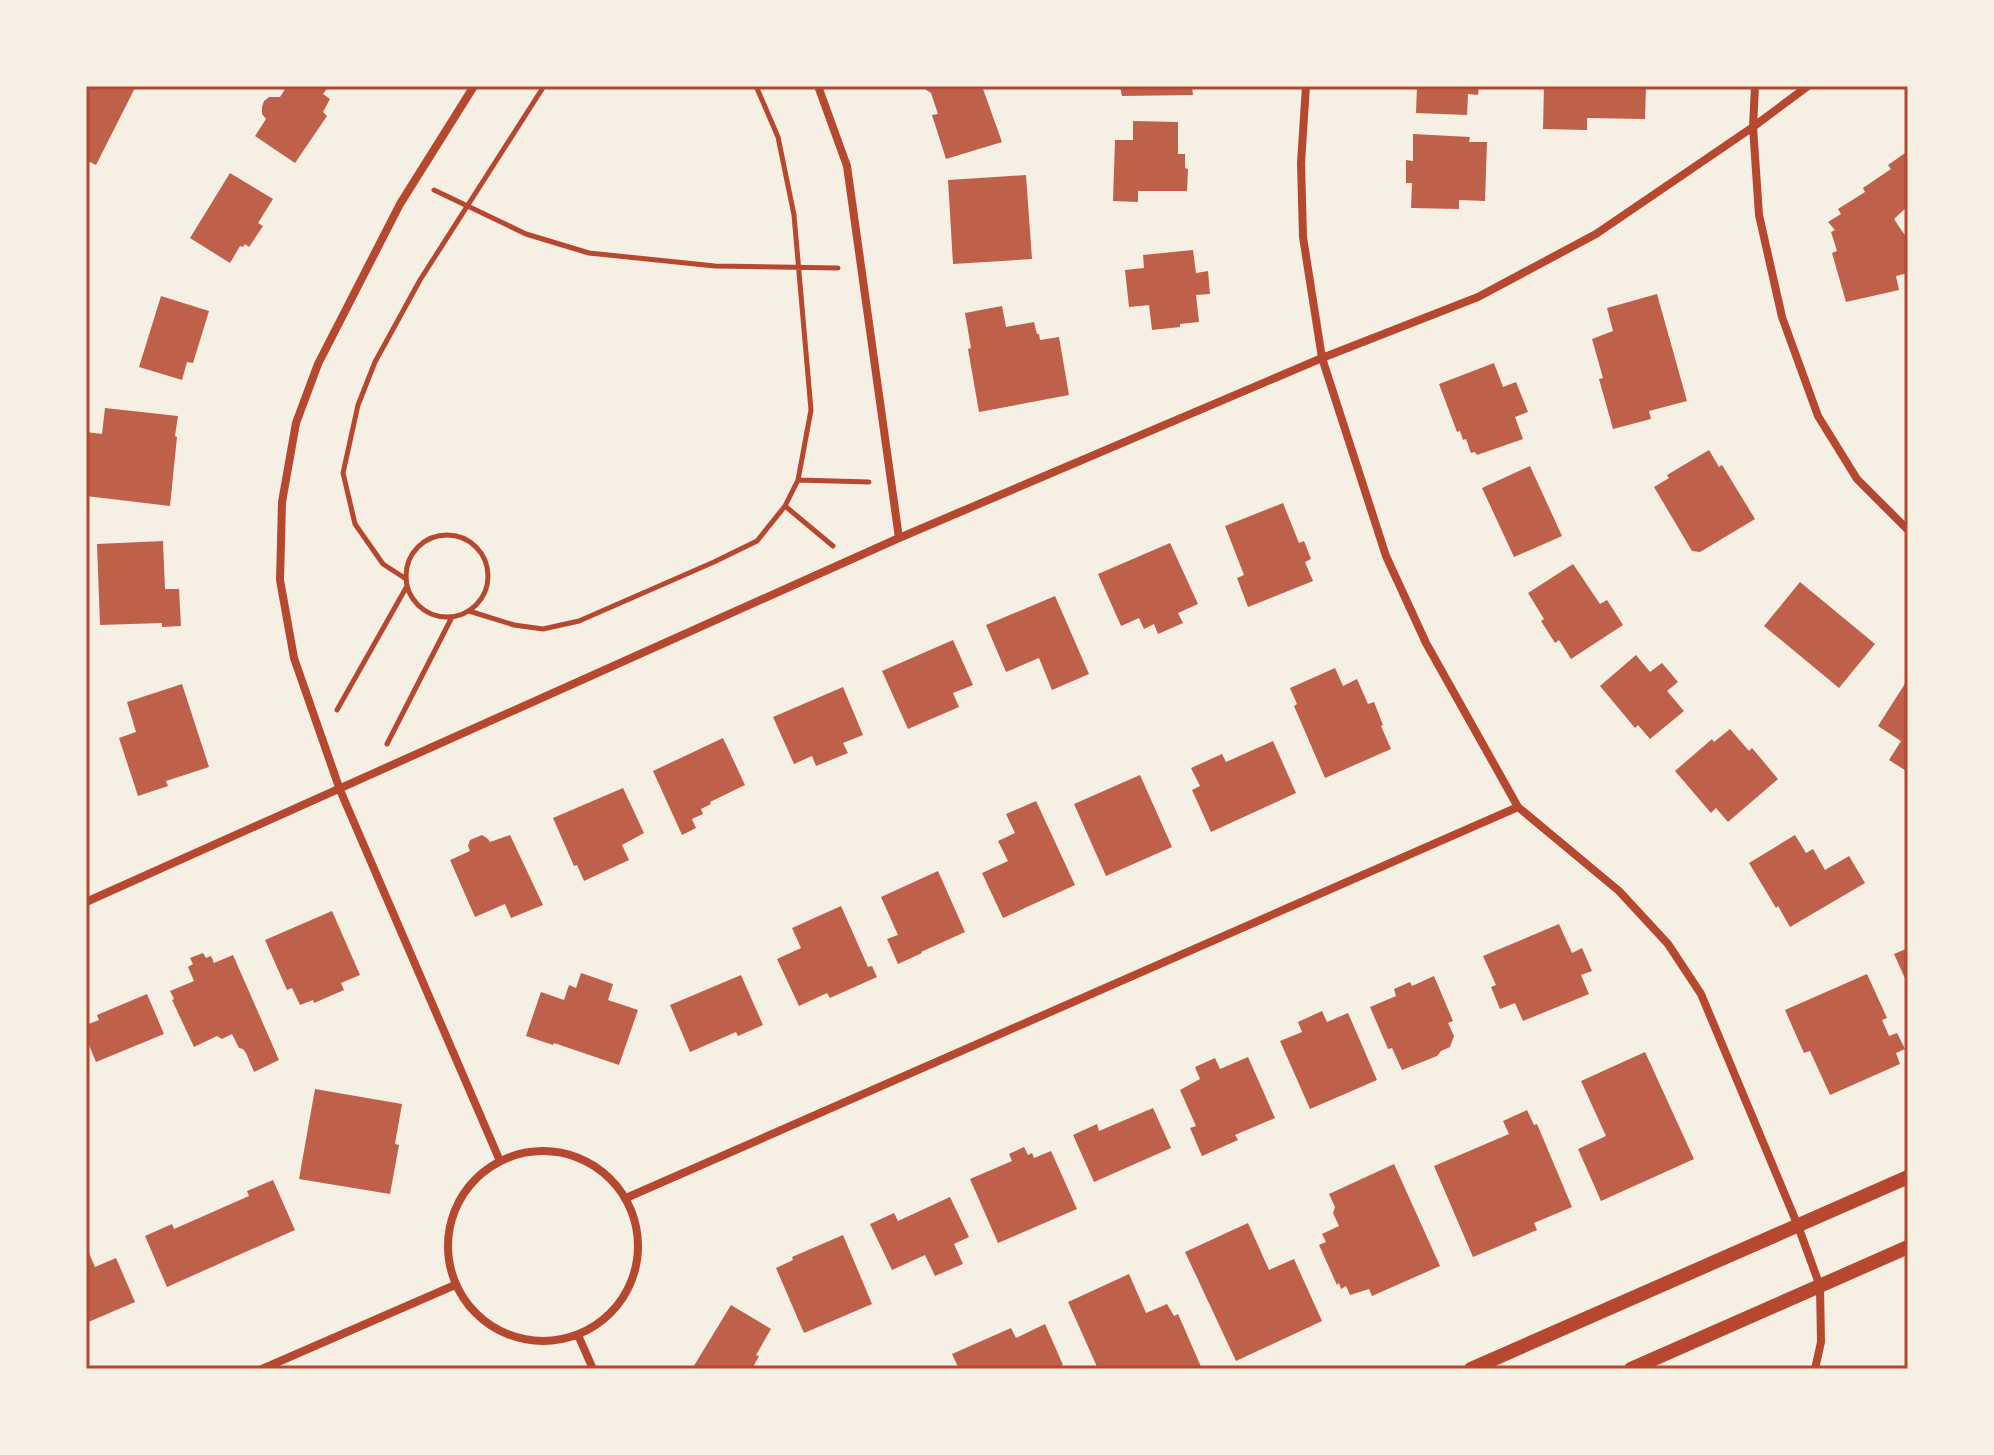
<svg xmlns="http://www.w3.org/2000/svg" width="1994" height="1455" font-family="Barlow,sans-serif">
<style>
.building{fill:#bf614a}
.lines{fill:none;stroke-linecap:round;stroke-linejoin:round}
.path{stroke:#b5482f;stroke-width:5}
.minor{stroke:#b5482f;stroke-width:8}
.tertiary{stroke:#b5482f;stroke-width:14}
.neatline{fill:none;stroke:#b5482f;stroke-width:3}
</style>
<rect width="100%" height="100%" fill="#f6efe4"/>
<path class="building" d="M86,86H136L96,165L86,160Z
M287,86H329L323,94L330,99L323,112L327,116L295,163L255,136L266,119L262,114V107L264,101L269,97H280Z
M920,86H982L1002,142L946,159L932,115L938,114L931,93Z
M1120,86H1192L1193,95L1122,96Z
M1417,86H1479L1478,95L1468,94L1467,115L1416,113Z
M1544,86H1646L1645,119L1587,118V130L1543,129Z
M1133,121L1178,122V154H1185V168L1188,169L1187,191H1138V202L1113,201L1115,140H1133Z
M1413,134L1470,137L1469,142H1487L1485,201L1459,200V209L1411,208L1412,183H1406V160L1413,161Z
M1908,151V206L1894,219L1908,240V273L1896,276L1899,290L1846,302L1832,253L1837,251L1831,232L1835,230L1828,222L1841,214L1838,209L1865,192L1863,188L1891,169L1888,165Z
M230,173L273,199L258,223L263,226L249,247L245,244L243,247L240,246L230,263L190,238Z
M1026,175L1032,259L953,264L948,180Z
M1193,250L1196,273L1208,271L1210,294L1196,295L1199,322L1180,324V327L1152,330L1149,305L1129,307L1125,270L1144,268L1143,255Z
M1657,294L1687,401L1649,411L1651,419L1613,429L1599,379L1603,378L1592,339L1613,331L1607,308Z
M161,296L209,311L193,363L187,362L182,380L139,367Z
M1002,306L1006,327L1034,322L1037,334H1039L1040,340L1059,337L1069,395L979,412L968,349L971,348L965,313Z
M1494,363L1503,387L1516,382L1528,412L1515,417L1523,439L1477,455L1475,452L1471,453L1466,439L1463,440L1460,431L1457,432L1439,384Z
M105,408L178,416L175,436L177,437L170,506L86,496V432L102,434Z
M1709,450L1719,467L1722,465L1755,519L1700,552L1692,551L1654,487L1669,478L1667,475Z
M1530,466L1562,536L1514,557L1482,488Z
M1283,503L1299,543L1304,541L1311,559L1305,562L1313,581L1248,607L1237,578L1244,575L1225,526Z
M163,541L165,589H179L181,626L162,627V623L100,625L97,544Z
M1170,543L1198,604L1178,613L1183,623L1158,634L1154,624L1144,629L1139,618L1121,626L1098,574Z
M1573,564L1600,604L1607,600L1623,625L1571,659L1559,640L1555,643L1541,621L1544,619L1528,593Z
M1800,582L1875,644L1839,688L1764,626Z
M1055,596L1089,674L1052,690L1039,658L1006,672L986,625Z
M953,640L973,685L953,693L959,707L908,729L882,671Z
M1636,655L1650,672L1662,663L1678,682L1667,691L1684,711L1650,739L1638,725L1635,728L1600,686Z
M1335,668L1343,686L1357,679L1368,704L1374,702L1383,725L1381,726L1391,749L1325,778L1294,706L1297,704L1290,688Z
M1908,679V772L1889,760L1901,741L1878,726Z
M182,684L209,767L166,781L168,786L138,796L119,738L136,732L127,702Z
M843,687L863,735L843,743L848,753L816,766L812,756L794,764L773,717Z
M1730,729L1749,751L1752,748L1778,779L1728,822L1716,808L1711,813L1675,771L1712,739L1714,742Z
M723,738L745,785L710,802L711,804L701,809L703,814L692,819L696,828L682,835L653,771Z
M1273,741L1296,793L1211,832L1192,790L1200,786L1191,768L1222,754L1226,762Z
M1140,775L1172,847L1106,876L1074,804Z
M623,788L644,833L622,845L629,860L584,881L577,865L574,866L553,818Z
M1036,801L1075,885L1003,918L982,873L1008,861L998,841L1015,833L1006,814Z
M482,835L488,839L490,842L510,835L543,905L511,918L505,904L475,917L450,860L470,851L468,846L470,840Z
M1795,835L1806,853L1813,849L1825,870L1849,856L1865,883L1790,927L1778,906L1776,908L1749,863Z
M938,871L965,932L921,952L922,953L898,964L887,939L898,935L881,897Z
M841,906L868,967L872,966L877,977L830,998L827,993L799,1006L777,959L801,948L792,928Z
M332,911L360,975L341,983L344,990L314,1003L313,1000L300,1005L292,988L287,990L265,940Z
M1559,924L1572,953L1582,948L1592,971L1581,975L1589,994L1523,1021L1515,1003L1500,1009L1491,987L1496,985L1483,956Z
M1908,948V985L1894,954Z
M203,953L206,958L211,956L214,963L233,955L279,1060L254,1072L246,1053L243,1049L239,1048L232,1034L222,1039L217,1036L194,1047L172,1000L174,999L170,991L194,981L188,967L193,964L190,958Z
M581,973L613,984L608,1000L638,1010L619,1065L554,1043L553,1045L526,1036L541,992L564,1000L569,985L576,988Z
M1867,974L1887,1018L1882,1020L1889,1036L1897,1033L1905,1049L1896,1053L1900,1064L1830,1095L1810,1051L1804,1053L1785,1010Z
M741,975L763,1025L738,1036L736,1032L690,1052L670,1005Z
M1434,976L1453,1021L1448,1023L1454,1036L1450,1047L1441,1051L1437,1056L1402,1070L1392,1048L1388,1049L1370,1007L1396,996L1394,989L1410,982L1412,986Z
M147,994L164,1034L96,1062L86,1038V1025L99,1020L97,1015Z
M1322,1011L1327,1022L1348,1013L1377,1080L1310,1109L1280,1041L1302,1032L1298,1022Z
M1645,1052L1694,1159L1601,1201L1578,1149L1606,1136L1581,1081Z
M1248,1057L1275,1118L1235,1135L1238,1140L1202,1156L1190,1128L1196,1126L1180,1090L1200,1079L1195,1067L1215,1058L1220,1069Z
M315,1089L402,1104L395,1144L399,1145L390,1194L299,1179Z
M1153,1108L1171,1148L1094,1182L1073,1135L1097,1124L1099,1131Z
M1527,1110L1534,1125L1537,1124L1572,1207L1534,1223L1537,1230L1473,1257L1434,1166L1509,1134L1503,1121Z
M1024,1147L1028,1155L1032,1153L1034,1158L1051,1151L1077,1209L998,1243L970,1179L1012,1161L1009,1154Z
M1394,1164L1440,1266L1372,1296L1369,1289L1350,1295L1346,1286L1341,1289L1339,1283L1337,1285L1319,1245L1326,1242L1322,1234L1339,1226L1333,1213L1335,1207L1329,1194Z
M273,1180L295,1230L167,1287L145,1236L172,1224L174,1229L249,1196L247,1191Z
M950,1197L969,1237L954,1244L963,1264L935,1276L925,1255L892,1270L870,1224L894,1213L898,1221Z
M1248,1223L1269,1270L1294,1259L1322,1321L1236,1361L1185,1252Z
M843,1235L872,1304L804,1333L776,1268L793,1260L792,1257Z
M86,1246L95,1267L116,1258L135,1302L86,1323Z
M1129,1274L1146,1313L1167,1304L1174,1316L1178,1314L1202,1369H1098L1068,1302Z
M731,1305L771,1329L756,1355L759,1356L752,1369H692Z
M1045,1324L1063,1365L1054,1369H959L952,1354L1011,1328L1016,1338Z"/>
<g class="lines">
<path class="path" d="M434,190L526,234L589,253L715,266L838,268
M798,480L869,482
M785,506L833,546
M406 576a41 41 0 1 1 82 0a41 41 0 1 1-82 0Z
M406,579L383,564L355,524L343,473L358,405L375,362L420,280L544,86
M469,611L514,625L543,629L579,621L714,562L757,541L785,506L798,480L811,410L794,215L778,137L756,86
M337,710L407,586
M387,744L452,617"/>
<path class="minor" d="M474,86L400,204L318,364L296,423L282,502L280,580L294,658L340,790L500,1161
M818,86L847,166L899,538
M1306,86L1301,163L1303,237L1322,358L1386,556L1426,643L1518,807L1619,891L1668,944L1701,994L1798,1226L1820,1286L1821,1342L1815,1369
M1755,86L1753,127L1759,215L1782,317L1818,416L1857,479L1908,530
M86,902L899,538L1322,358L1478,297L1596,234L1753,127L1808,86
M448 1246a95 95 0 1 1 190 0a95 95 0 1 1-190 0Z
M626,1198L1518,807
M578,1335L593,1369
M262,1369L455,1285"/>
<path class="tertiary" d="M1471,1369L1908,1177
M1631,1369L1908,1247"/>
</g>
<rect width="1994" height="1455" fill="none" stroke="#f6efe4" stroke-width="176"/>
<rect x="88" y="88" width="1818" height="1279" class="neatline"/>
</svg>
